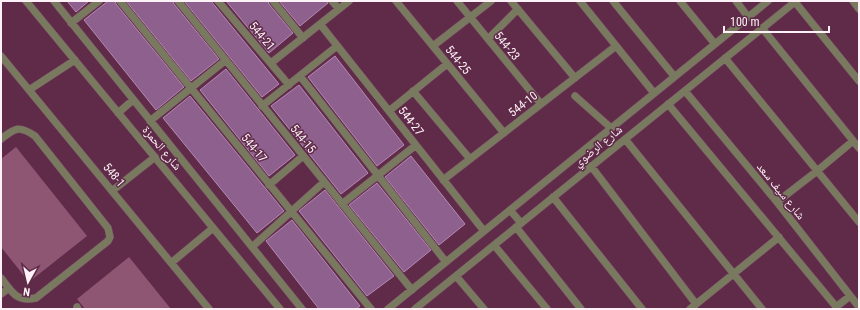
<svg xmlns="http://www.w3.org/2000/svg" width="860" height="310" font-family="'Roboto Condensed','Noto Naskh Arabic',sans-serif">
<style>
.green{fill:#8f5674}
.building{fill:#8e608d;stroke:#b688b5}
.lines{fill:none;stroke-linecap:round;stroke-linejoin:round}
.minor-casing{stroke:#784b64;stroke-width:8}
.minor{stroke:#79795f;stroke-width:7}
.labels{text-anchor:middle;stroke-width:3;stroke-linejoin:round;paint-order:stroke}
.street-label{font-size:12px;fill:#fef1f7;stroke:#5f2b48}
</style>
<rect width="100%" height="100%" fill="#5f2b48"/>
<path class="green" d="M16,147L87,236L29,282L1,247V159Z
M129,257L171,309H85L77,299Z"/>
<path class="building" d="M67,1H89L76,12Z
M108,1H115L116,4L184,87L156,110L84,20Z
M126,1H173L174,4L219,59L191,81Z
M184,1H211L279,84L262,97Z
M226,1H268L269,4L293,33L269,53Z
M279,1H327L328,3L300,26Z
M335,56L404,145L377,166L308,77Z
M226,69L295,155L269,176L200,90Z
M299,85L368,173L341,194L271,106Z
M190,96L284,211L257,233L163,118Z
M411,156L465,224L439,245L385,177Z
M377,183L431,250L404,272L349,205Z
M325,190L394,276L367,296L299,211Z
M292,220L360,306L356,309H319L266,241Z"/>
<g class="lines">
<g class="minor-casing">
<path id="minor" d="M26,1L280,309
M54,1L302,309
M120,1L371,309
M178,1L412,290
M218,1L289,85
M273,1L303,38
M332,1L339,9
M396,1L504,133
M457,1L541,104
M511,1L575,78
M580,1L654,93
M613,1L674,76
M680,1L715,44
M736,1L748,17
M853,1L859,9
M795,2L859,81
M71,23L99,1
M320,24L484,231
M762,28L859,148
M488,39L518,9
M433,46L491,1
M1,56L209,309
M725,58L859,222
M271,63L349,1
M300,76L446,262
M29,90L75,60
M413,91L470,159
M685,91L777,202L859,307
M575,96L611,128
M668,104L838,309
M262,106L337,46
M389,111L447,64
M118,113L133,100
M150,121L226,60
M1,139C15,128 19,125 35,136L108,228L110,237L108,241L36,298C16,302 13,293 1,278
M625,139L762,309
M591,166L696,304
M443,180L616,46
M269,185L303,156
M112,191L155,157
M553,197L642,309
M777,202L817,171L853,141
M342,204L416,145
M510,210L521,223
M516,227L581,309
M494,245L547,309
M252,247L324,182
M171,263L213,228
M456,276L484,309
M1,294L9,288
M77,307L78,309
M836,307L850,296
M388,309L768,1
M415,309L796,1
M690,309L779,237"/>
</g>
<use href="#minor" class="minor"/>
</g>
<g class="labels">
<g class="street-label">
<text transform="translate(262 36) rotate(50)" y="4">544-21</text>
<text transform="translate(507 46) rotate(51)" y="4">544-23</text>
<text transform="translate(458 60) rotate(51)" y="4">544-25</text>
<text transform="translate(523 104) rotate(-38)" y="4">544-10</text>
<text transform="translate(411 121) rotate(52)" y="4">544-27</text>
<text transform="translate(303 139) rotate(51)" y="4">544-15</text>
<text transform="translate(598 146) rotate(-39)" y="4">شارع الرضوي</text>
<text transform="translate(162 148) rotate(50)" y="4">شارع الحمزة</text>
<text transform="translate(254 148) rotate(51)" y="4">544-17</text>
<text transform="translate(114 175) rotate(51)" y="4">548-1</text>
<text transform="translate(781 191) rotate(51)" y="4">شارع سيف سعد</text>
</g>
</g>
<rect width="860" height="310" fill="none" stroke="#fef1f7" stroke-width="4"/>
<g transform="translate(28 282) rotate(188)" stroke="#5f2b48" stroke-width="3" paint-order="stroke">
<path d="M0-3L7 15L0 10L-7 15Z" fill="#fef1f7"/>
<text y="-6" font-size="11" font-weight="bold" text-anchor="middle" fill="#fef1f7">N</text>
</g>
<path d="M724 26v6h105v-6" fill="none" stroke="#fef1f7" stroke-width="2"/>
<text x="730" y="26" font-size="12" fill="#fef1f7" stroke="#5f2b48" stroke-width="3" paint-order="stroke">100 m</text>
</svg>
